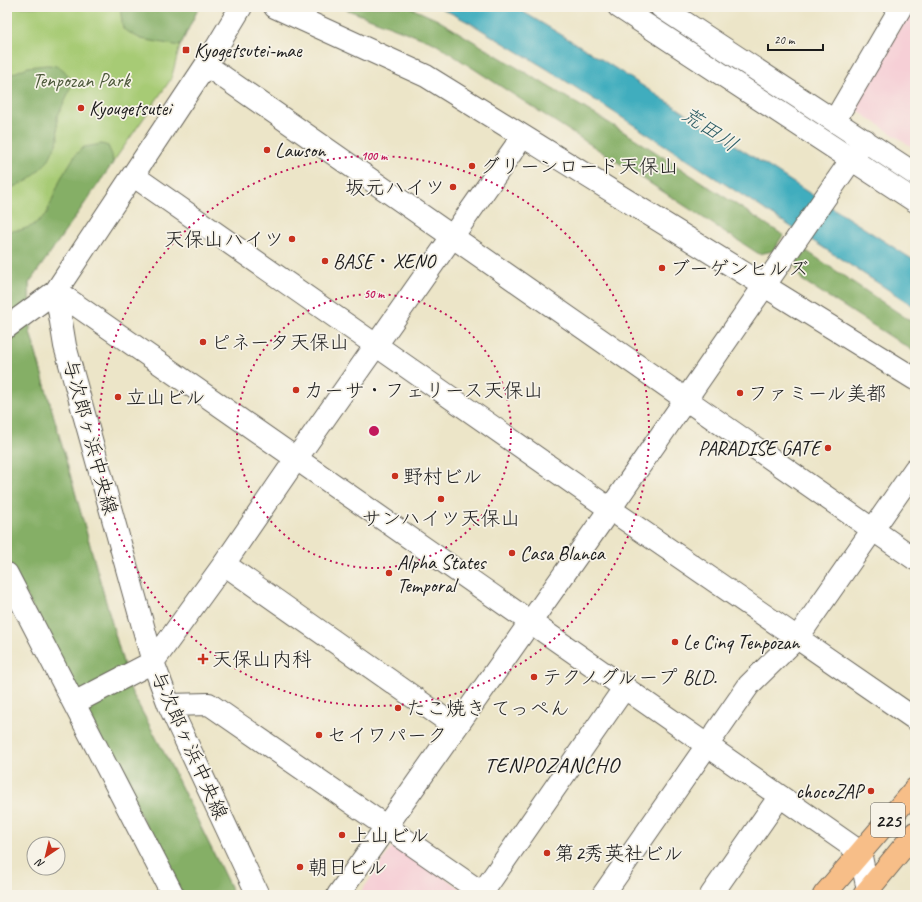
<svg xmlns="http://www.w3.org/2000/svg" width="922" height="902" font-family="Caveat,'Klee One',sans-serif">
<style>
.built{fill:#f6cfd6}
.green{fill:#a7cb74;stroke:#627448}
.forest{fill:#85af66;stroke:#506641}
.water{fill:#40adbe;stroke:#2e646d}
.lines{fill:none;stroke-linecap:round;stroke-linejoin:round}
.minor-casing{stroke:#656258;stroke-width:24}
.highway-casing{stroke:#656258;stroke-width:24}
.minor{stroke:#fff;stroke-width:22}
.highway{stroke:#f7be88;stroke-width:22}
.ring{fill:none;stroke:#c2185b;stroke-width:2;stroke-dasharray:2 4}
.poi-dot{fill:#c8321e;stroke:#f7f3e8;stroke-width:1.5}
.labels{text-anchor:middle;stroke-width:3.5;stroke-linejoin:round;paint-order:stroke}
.shield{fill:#f7f3e8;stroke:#5e5c59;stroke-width:1}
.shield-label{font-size:19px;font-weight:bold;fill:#1c1c1c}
.poi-label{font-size:20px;fill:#1c1c1c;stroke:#f7f3e8;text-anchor:start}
.park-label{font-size:20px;fill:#4d593b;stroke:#f7f3e8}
.street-label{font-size:20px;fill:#1c1c1c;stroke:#f7f3e8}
.water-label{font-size:21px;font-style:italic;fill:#2c5d65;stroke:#f7f3e8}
.quarter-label{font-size:22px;letter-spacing:1px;fill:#1c1c1c;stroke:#f7f3e8}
.centre{fill:#c2185b;stroke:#f7f3e8;stroke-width:2}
.ring-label{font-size:12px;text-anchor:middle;font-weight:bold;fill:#c2185b;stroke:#f7f3e8;stroke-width:3.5;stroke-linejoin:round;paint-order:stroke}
</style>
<rect width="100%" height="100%" fill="#f7f3e8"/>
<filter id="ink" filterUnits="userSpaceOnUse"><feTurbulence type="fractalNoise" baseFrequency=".025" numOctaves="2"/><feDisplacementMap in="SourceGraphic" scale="8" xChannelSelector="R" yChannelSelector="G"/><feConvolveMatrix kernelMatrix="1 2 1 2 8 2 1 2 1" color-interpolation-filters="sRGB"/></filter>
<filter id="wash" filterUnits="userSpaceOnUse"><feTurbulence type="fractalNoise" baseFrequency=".012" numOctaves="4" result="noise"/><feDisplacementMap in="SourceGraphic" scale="16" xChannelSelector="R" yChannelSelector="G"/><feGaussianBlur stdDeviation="0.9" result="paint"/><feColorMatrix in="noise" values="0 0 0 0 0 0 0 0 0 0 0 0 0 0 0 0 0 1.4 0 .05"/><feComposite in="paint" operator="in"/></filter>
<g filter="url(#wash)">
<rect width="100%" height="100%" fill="#ece5c8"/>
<path class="built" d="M912,7H915V149L858,111L855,103Z
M400,846L470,895H359L392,847Z"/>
<path class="green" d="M7,7H199L180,46L171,79L29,283L30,332L131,691L169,762L234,895L84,706L7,558Z"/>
<path class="forest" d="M120,7H199L180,46L141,39L123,29Z
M340,7H409L438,20L634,138L783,235L773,251L759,254L434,43Z
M47,65C62,65 65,70 72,83L66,99L57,117L58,140L48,161L29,180L7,190V76L28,67Z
M102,144L108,146L112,155L113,163L29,283L30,332L131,691L169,762L234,895H182L7,558V231L21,230L32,226L46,215L61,178L76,154L84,147Z
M805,250L915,324V352L802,280L795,264Z"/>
<path class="water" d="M439,7H515L590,52L915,261V307L547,69L470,23Z"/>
</g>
<g filter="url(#ink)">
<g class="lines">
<g class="minor-casing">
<path id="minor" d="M275,7L426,76L915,379
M619,7L915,201
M661,7L915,174
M206,65L915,559
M835,120L901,7
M134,176L610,509L915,719
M56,291L860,852L868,890L872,895
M56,291L65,346L153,662L169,705L258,895
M7,327L56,291L206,65L241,7
M224,564L456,727
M7,574L173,895
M74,703L153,662L224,564L296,459L523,136
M169,705L209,704L485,895
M482,893L625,687
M338,895L610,509L865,140
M603,895L749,685L798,637L915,469
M711,895L780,796"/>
</g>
<g class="highway-casing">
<path id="highway" d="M824,895L915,789
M864,895L915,833"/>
</g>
<use href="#minor" class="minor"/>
<use href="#highway" class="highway"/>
</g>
</g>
<g class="ring">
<circle cx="374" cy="431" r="137"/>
<circle cx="374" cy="431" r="275"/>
</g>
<g class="poi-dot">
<rect x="182" y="46" width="8" height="8" rx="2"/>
<circle cx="81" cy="108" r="4"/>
<circle cx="267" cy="150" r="4"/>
<circle cx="472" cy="166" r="4"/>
<circle cx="453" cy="187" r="4"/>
<circle cx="292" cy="239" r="4"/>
<circle cx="325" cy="261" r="4"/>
<circle cx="662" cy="268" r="4"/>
<circle cx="203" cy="342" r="4"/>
<circle cx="296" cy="390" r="4"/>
<circle cx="740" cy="393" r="4"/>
<circle cx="118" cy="397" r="4"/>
<circle cx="828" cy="448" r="4"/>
<circle cx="395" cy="476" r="4"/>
<circle cx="441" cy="499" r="4"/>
<circle cx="512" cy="553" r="4"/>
<circle cx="389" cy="573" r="4"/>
<circle cx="675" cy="642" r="4"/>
<path d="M201 653h4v4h4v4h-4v4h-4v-4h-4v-4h4z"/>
<circle cx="534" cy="677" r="4"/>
<circle cx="398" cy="708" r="4"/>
<circle cx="319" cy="735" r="4"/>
<circle cx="871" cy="791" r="4"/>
<circle cx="342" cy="835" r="4"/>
<circle cx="547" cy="853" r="4"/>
<circle cx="300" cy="867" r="4"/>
</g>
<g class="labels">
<rect class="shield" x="871" y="803" width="34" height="34" rx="3"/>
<g class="shield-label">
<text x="888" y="827">225</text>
</g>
<g class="poi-label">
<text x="194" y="57">Kyogetsutei-mae</text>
<text x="89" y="115">Kyougetsutei</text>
<text x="275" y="157">Lawson</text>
<text x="480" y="173">グリーンロード天保山</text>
<text x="445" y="194" text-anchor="end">坂元ハイツ</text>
<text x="284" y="246" text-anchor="end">天保山ハイツ</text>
<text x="333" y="268">BASE・XENO</text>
<text x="670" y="275">ブーゲンヒルズ</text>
<text x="211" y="349">ピネータ天保山</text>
<text x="304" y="397">カーサ・フェリース天保山</text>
<text x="748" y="400">ファミール美都</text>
<text x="126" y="404">立山ビル</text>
<text x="820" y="455" text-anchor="end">PARADISE GATE</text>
<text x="403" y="483">野村ビル</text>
<text x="441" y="525" text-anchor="middle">サンハイツ天保山</text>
<text x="520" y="560">Casa Blanca</text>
<text x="397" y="569">Alpha States<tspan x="397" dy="23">Temporal</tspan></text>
<text x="683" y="649">Le Cinq Tenpozan</text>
<text x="212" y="666">天保山内科</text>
<text x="542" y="684">テクノグループ BLD.</text>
<text x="406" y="715">たこ焼き てっぺん</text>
<text x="327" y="742">セイワパーク</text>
<text x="863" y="798" text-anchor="end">chocoZAP</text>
<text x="350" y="842">上山ビル</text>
<text x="555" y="860">第2秀英社ビル</text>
<text x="308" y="874">朝日ビル</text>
</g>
<g class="park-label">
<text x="81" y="87">Tenpozan Park</text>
</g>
<g class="street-label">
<text transform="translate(91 437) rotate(75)" y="7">与次郎ヶ浜中央線</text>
<text transform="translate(190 745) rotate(66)" y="7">与次郎ヶ浜中央線</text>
</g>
<g class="water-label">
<text transform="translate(710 129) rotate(34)" y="7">荒田川</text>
</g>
<g class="quarter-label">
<text x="552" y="772">TENPOZANCHO</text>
</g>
</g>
<circle cx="374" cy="431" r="6" class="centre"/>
<g class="ring-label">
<text x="374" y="160">100 m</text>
<text x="374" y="298">50 m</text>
</g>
<rect width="922" height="902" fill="none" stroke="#f7f3e8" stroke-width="24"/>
<g transform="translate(46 856) rotate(215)"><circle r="19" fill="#f7f3e8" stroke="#9f9d96"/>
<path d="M0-3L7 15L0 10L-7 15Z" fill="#c8321e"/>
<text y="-6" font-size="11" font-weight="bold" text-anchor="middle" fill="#1c1c1c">N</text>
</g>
<path d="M768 44v6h55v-6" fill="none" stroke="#1c1c1c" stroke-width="2"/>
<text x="774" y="44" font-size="12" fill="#1c1c1c" stroke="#f7f3e8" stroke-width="3" paint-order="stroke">20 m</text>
</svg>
